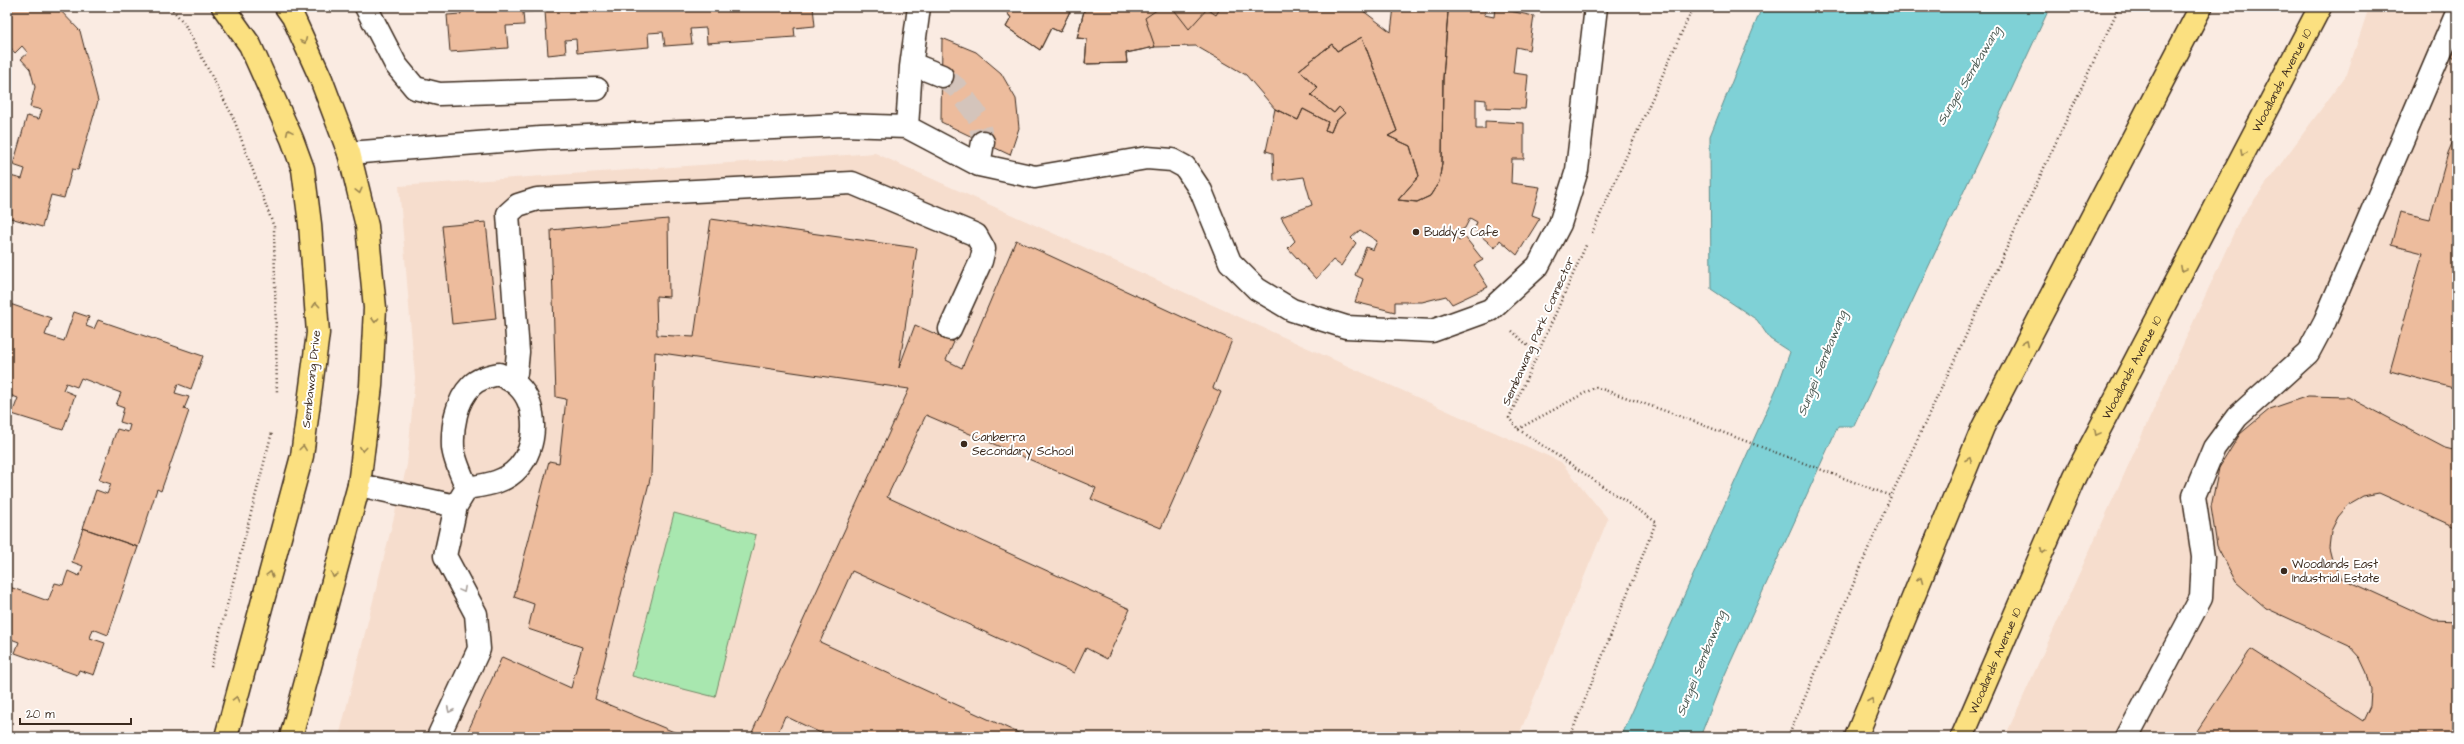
<svg xmlns="http://www.w3.org/2000/svg" width="2464" height="744" font-family="'Architects Daughter',sans-serif">
<style>
.built{fill:#f6ddcd}
.green{fill:#a8e7af;stroke:#728866}
.water{fill:#7fd1d6;stroke:#648e8c}
.building{fill:#edbc9d;stroke:#3b2a1e}
.lines{fill:none;stroke-linecap:round;stroke-linejoin:round}
.minor-tunnel{stroke:#d4c4bb;stroke-width:22;stroke-dasharray:22 11;stroke-linecap:butt}
.minor-casing{stroke:#3b2a1e;stroke-width:25}
.major-casing{stroke:#3b2a1e;stroke-width:25}
.path{stroke:#3b2a1e;stroke-width:2.5;stroke-dasharray:1 3;stroke-linecap:butt}
.minor{stroke:#fff;stroke-width:22}
.major{stroke:#fbe080;stroke-width:22}
.oneway{stroke:#9b854f}
.oneway2{stroke:#a79f9a}
.poi-dot{fill:#3b2a1e;stroke:#fff;stroke-width:1.5}
.labels{text-anchor:middle;stroke-width:4;stroke-linejoin:round;paint-order:stroke}
.street-label{font-size:12px;fill:#3b2a1e;stroke:#fff}
.poi-label{font-size:12px;fill:#3b2a1e;stroke:#fff;text-anchor:start}
.water-label{font-size:13px;font-style:italic;fill:#4f5c55;stroke:#fff}
</style>
<rect width="100%" height="100%" fill="#faebe2"/>
<filter id="ink" filterUnits="userSpaceOnUse"><feTurbulence type="fractalNoise" baseFrequency=".025" numOctaves="2"/><feDisplacementMap in="SourceGraphic" scale="8" xChannelSelector="R" yChannelSelector="G"/><feConvolveMatrix kernelMatrix="1 2 1 2 8 2 1 2 1" color-interpolation-filters="sRGB"/></filter>
<g filter="url(#ink)">
<path class="built" d="M2369,7H2457V737H2005L2240,219L2347,74Z
M875,153L1561,462L1608,519L1518,737H339L407,465L415,378L399,186Z"/>
<path class="green" d="M674,513L756,535L715,697L632,676Z"/>
<path class="water" d="M1762,7H2050L1854,426H1838L1722,681L1700,737H1621L1778,385L1790,352L1770,339L1757,320L1711,289L1710,136Z"/>
<path class="building" d="M7,7H57L80,31L98,101L78,170L72,169L64,198L51,195L42,227L7,217V186L10,176L22,179L25,169L13,165L27,116L39,119L42,110L30,107L35,87L30,69L21,59L28,53L22,46L15,53L7,44Z
M460,7H813L815,26L794,28L795,37L707,43L706,28L690,29L692,44L665,46L663,32L648,33L649,47L577,53L576,39L565,40L566,53L548,55L545,11L523,12L524,25L506,26L508,48L450,52L447,15L461,14Z
M1003,7H1072L1060,32L1051,28L1040,50L1006,27L1011,18Z
M1003,7H1072L1060,32L1051,28L1040,50L1006,27L1011,18Z
M1085,7H1358L1391,32L1394,7H1438L1448,12L1443,78L1442,163L1439,182L1430,196L1417,202L1398,200L1419,176L1410,146L1388,136L1397,131L1362,37L1337,51L1332,44L1299,70L1318,88L1311,95L1334,113L1339,107L1345,113L1335,122L1331,132L1325,130L1328,122L1303,109L1298,120L1275,109L1246,75L1196,46L1155,47L1126,53L1127,63L1085,64L1087,39L1077,38Z
M1085,7H1161L1145,18L1155,47L1126,53L1127,63L1085,64L1087,39L1077,38Z
M1172,7H1221L1216,15L1207,9L1189,29Z
M1438,7H1486L1484,15L1494,17L1495,8L1534,16L1529,50L1516,47L1513,73L1528,75L1525,109L1486,108V100L1476,99V129H1485V121L1524,123V159H1512L1511,183L1540,187L1532,215L1540,218L1517,255L1500,240L1495,248L1474,230L1477,222L1470,218L1465,228L1453,234L1459,241L1465,237L1483,260L1474,265L1488,287L1452,304L1446,296L1422,302H1395V312L1355,302L1363,279L1355,275L1366,247L1373,250L1377,241L1360,230L1351,238L1356,243L1341,266L1333,260L1316,279L1288,248L1295,241L1281,217L1312,205L1304,177L1274,181L1273,153L1266,151L1275,109L1298,120L1303,109L1328,122L1325,130L1331,132L1335,122L1345,113L1339,107L1334,113L1311,95L1318,88L1299,70L1332,44L1337,51L1362,37L1397,131L1388,136L1410,146L1419,176L1398,200L1417,202L1430,196L1439,182L1442,163L1443,78L1448,12Z
M942,38L976,52L1001,73L1016,99L1019,128L1010,155L941,122Z
M2457,44V59L2452,56Z
M2457,131V389L2390,371L2423,253L2391,245L2400,212L2430,219L2448,153Z
M668,219L669,297L656,296L657,335L694,337L711,219L917,248L899,368L915,325L954,342L946,360L962,368L1016,240L1232,340L1213,388L1221,392L1161,528L1091,499L1096,488L926,415L887,497L1130,609L1107,659L1086,648L1074,673L852,571L820,642L1027,737H829L785,716L776,737H750L909,389L655,352L651,475L595,699L686,737H480L468,731L502,657L571,688L582,647L528,629L534,604L514,597L549,461L559,463L566,399L556,397L551,230Z
M486,222L496,319L452,324L442,226Z
M7,303L51,318L45,335L64,341L74,312L89,317L86,326L94,329L98,320L203,356L191,389L178,384L175,393L189,397L184,409L189,411L161,491L157,489L138,547L83,528L96,490L107,494L111,484L99,480L117,429L128,432L130,425L120,422L124,408L116,405L121,393L81,378L77,387L66,383L63,390L75,395L63,430L12,414L18,398L7,394Z
M2308,396L2348,397L2445,448L2457,451V528L2379,493L2363,496L2349,504L2338,517L2331,531L2329,548L2333,564L2342,578L2434,620L2457,621V737H2193L2251,649L2363,721L2370,706L2371,690L2367,673L2360,658L2349,646L2266,608L2236,582L2217,546L2211,507L2219,468L2240,434L2270,409Z
M83,528L138,547L108,635L93,629L90,638L105,643L94,675L79,670L77,675L15,653L19,642L11,639L7,650V586L48,601L55,583L63,585L68,571L79,576L83,566L72,562Z"/>
<g class="lines">
<path class="minor-tunnel" d="M942,76L958,89L978,117L983,142"/>
<g class="minor-casing">
<path id="minor" d="M366,7L396,65L415,88L439,94L597,89
M911,67L912,64L942,76
M907,127L911,67L919,7
M349,153L540,138L842,125L907,127L979,165L1035,177L1147,158L1172,160L1185,167L1201,191L1230,262L1257,289L1292,310L1346,327L1432,331L1490,310L1538,266L1560,224L1577,170L1596,7
M979,165L983,142
M499,374C505,378 513,381 518,386C539,406 537,448 518,468C505,483 485,485 467,488C462,476 454,460 453,447C452,427 456,401 471,386C478,378 490,376 499,374Z
M512,381L516,373L518,352L508,214L518,205L537,199L852,183L976,235L984,249L981,261L950,329
M359,485L456,506
M438,737L479,649L476,614L445,556L456,506L467,488
M2127,737L2201,598L2203,557L2194,496L2214,448L2237,417L2308,353L2325,321L2457,13"/>
</g>
<g class="major-casing">
<g id="major">
<path d="M223,7L250,45L292,139L303,169L310,224L318,333L302,456L226,737"/>
<path d="M286,7L293,17L321,79L349,153L367,226L375,308L371,386L359,485L291,737"/>
<path d="M1856,737L1983,427L2201,7"/>
<path id="s1" d="M1962,737L2075,476L2320,7"/>
</g>
</g>
<path class="path" d="M170,7L184,23L233,117L274,227L277,394
M1592,233L1693,7
M1512,331L1537,354
M1518,429L1596,387L1674,414L1891,496
M211,667L272,432
M192,737L194,730
M1570,737L1656,522L1518,429L1509,418L1587,243
M1788,737L1891,496L2119,7"/>
<use href="#minor" class="minor"/>
<use href="#major" class="major"/>
</g>
<defs><path id="oneway-chevron" d="M-2-3.5L2.5 0L-2 3.5" fill="none" stroke-width="1.6" stroke-linecap="round" stroke-linejoin="round"/></defs>
<g class="oneway">
<use href="#oneway-chevron" transform="translate(304 41) rotate(66)"/>
<use href="#oneway-chevron" transform="translate(289 132) rotate(-114)"/>
<use href="#oneway-chevron" transform="translate(2243 153) rotate(118)"/>
<use href="#oneway-chevron" transform="translate(359 191) rotate(76)"/>
<use href="#oneway-chevron" transform="translate(2183 269) rotate(118)"/>
<use href="#oneway-chevron" transform="translate(316 305) rotate(-94)"/>
<use href="#oneway-chevron" transform="translate(375 320) rotate(93)"/>
<use href="#oneway-chevron" transform="translate(2026 343) rotate(-63)"/>
<use href="#oneway-chevron" transform="translate(2097 433) rotate(118)"/>
<use href="#oneway-chevron" transform="translate(303 448) rotate(-83)"/>
<use href="#oneway-chevron" transform="translate(363 449) rotate(97)"/>
<use href="#oneway-chevron" transform="translate(1969 460) rotate(-68)"/>
<use href="#oneway-chevron" transform="translate(2043 551) rotate(113)"/>
<use href="#oneway-chevron" transform="translate(270 574) rotate(-75)"/>
<use href="#oneway-chevron" transform="translate(334 575) rotate(106)"/>
<use href="#oneway-chevron" transform="translate(1920 580) rotate(-68)"/>
<use href="#oneway-chevron" transform="translate(236 699) rotate(-75)"/>
<use href="#oneway-chevron" transform="translate(1871 701) rotate(-68)"/>
</g>
<g class="oneway2">
<use href="#oneway-chevron" transform="translate(463 590) rotate(62)"/>
<use href="#oneway-chevron" transform="translate(450 710) rotate(115)"/>
</g>
</g>
<g class="poi-dot">
<circle cx="1416" cy="232" r="4"/>
<circle cx="964" cy="444" r="4"/>
<circle cx="2284" cy="571" r="4"/>
</g>
<g class="labels">
<g class="street-label">
<text dy="4" stroke="none"><textPath href="#s1" startOffset="731">Woodlands Avenue 10</textPath></text>
<text transform="translate(1538 331) rotate(-66)" y="4">Sembawang Park Connector</text>
<text dy="4" stroke="none"><textPath href="#s1" startOffset="407">Woodlands Avenue 10</textPath></text>
<text transform="translate(311 379) rotate(-84)" y="4">Sembawang Drive</text>
<text dy="4" stroke="none"><textPath href="#s1" startOffset="83">Woodlands Avenue 10</textPath></text>
</g>
<g class="poi-label">
<text x="1424" y="236">Buddy's Cafe</text>
<text x="972" y="441">Canberra<tspan x="972" dy="14">Secondary School</tspan></text>
<text x="2292" y="568">Woodlands East<tspan x="2292" dy="14">Industrial Estate</tspan></text>
</g>
<g class="water-label">
<text transform="translate(1968 75) rotate(-59)" y="5">Sungei Sembawang</text>
<text transform="translate(1821 363) rotate(-68)" y="5">Sungei Sembawang</text>
<text transform="translate(1700 663) rotate(-68)" y="5">Sungei Sembawang</text>
</g>
</g>
<rect width="2464" height="744" fill="none" stroke="#fff" stroke-width="24"/>
<rect x="12" y="12" width="2440" height="720" fill="none" stroke="#3b2a1e" stroke-width="1.5" filter="url(#ink)"/>
<path d="M20 718v6h111v-6" fill="none" stroke="#3b2a1e" stroke-width="2"/>
<text x="26" y="718" font-size="12" fill="#3b2a1e" stroke="#ffffff" stroke-width="3" paint-order="stroke">20 m</text>
</svg>
